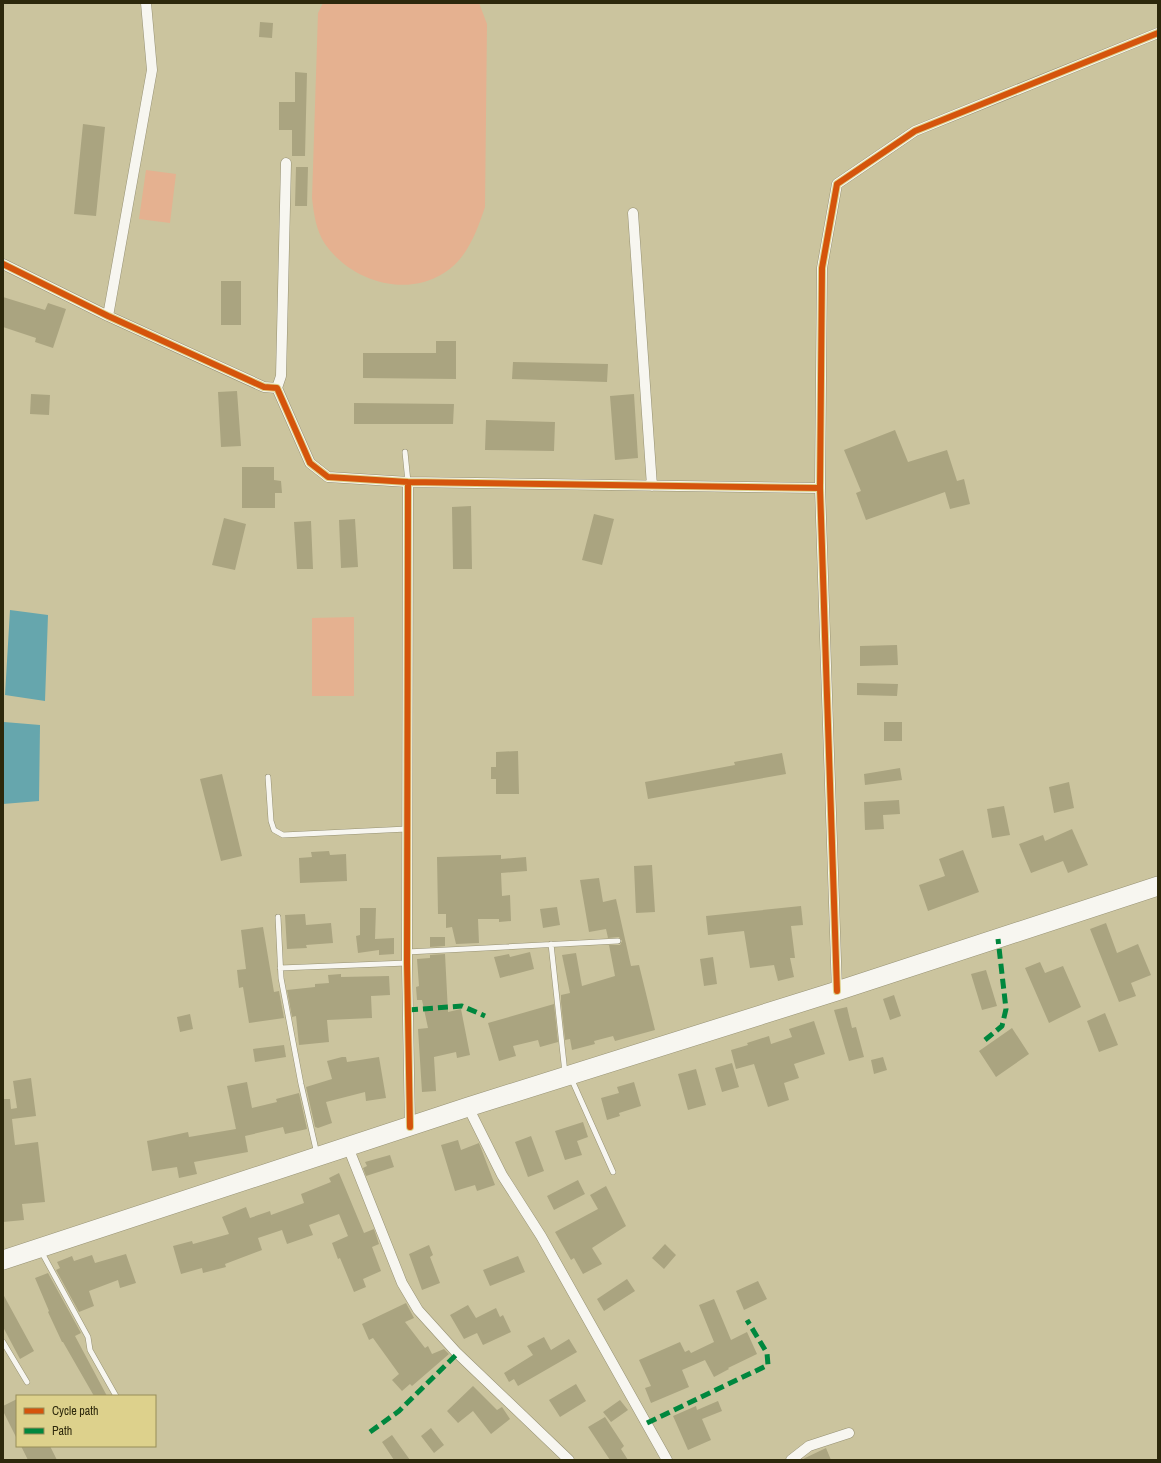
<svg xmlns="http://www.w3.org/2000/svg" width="1161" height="1463" font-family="'Archivo Narrow',sans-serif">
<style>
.green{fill:#e5b190}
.water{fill:#66a6ad}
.building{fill:#aaa480}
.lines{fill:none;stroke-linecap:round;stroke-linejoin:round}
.lane-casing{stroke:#969173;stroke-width:6}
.street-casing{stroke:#969173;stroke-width:11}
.highway-casing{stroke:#969173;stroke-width:20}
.lane{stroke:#f7f6f0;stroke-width:5}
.street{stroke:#f7f6f0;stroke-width:10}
.highway{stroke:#f7f6f0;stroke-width:19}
.quiet{stroke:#00873e;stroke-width:5;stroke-dasharray:10 5;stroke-linecap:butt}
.cycleway-casing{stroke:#ddd18c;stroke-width:8}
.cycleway{stroke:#d5540c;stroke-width:6}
</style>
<rect width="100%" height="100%" fill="#cbc49e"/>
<path class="green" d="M323,3H479L487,24L485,207C477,231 467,259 444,273C405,298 351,281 325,244C316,230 314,215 312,198L318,13Z
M146,170L176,174L170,223L139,219Z
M354,617V696H312V618Z"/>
<path class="water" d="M10,610L48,615L45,701L5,695Z
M4,722L40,725L39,801L3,804Z"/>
<path class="building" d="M260,22L273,23L272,38L259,37Z
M295,72L307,73L305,156H292V130H279V102H295Z
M83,124L105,127L96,216L74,214Z
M296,167H308L307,206H295Z
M221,281H241V325H221Z
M3,297L45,310L48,303L66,309L53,348L35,342L36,338L3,327Z
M436,341H456V379L363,378V353H436Z
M513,362L608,364L607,382L512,379Z
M237,391L241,446L221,447L218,392Z
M31,394L50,395L49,415L30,414Z
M634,394L638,458L615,460L610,396Z
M354,403L454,404L453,424H354Z
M486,420L555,422L554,451L485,450Z
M895,430L908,462L947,450L957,481L964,479L970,504L950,509L945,492L866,520L856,493L861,491L844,450Z
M242,467H274V480L281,481L282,493H275V508H242Z
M471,506L472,569H453L452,507Z
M594,514L614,519L602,565L582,560Z
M224,518L246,524L235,570L212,565Z
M355,519L358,567L341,568L339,520Z
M311,521L313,569H297L294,522Z
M897,645L898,665L860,666V646Z
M857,683L898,684L897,696L857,695Z
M884,722H902V741H884Z
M518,751L519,794H496V779H491V767H496V752Z
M782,753L786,774L648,799L645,782L735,765L734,762Z
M900,768L902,780L865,785L864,774Z
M222,774L242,856L221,861L200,779Z
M1069,782L1074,808L1054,813L1049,787Z
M899,800L900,814L883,815L884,829L865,830L864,802Z
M1004,806L1010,835L992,838L987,809Z
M1072,829L1088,865L1068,873L1063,861L1031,873L1019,844L1043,835L1045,841Z
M963,850L979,892L928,911L919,885L945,876L939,859Z
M329,851L330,855L346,854L347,881L300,883L299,858L312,857L311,852Z
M501,855V859L526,857L527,871L501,873L502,896L510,895L511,921L499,922V919H478L479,943L456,944L452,927L446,928V914H438L437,857Z
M652,865L655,912L636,913L634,866Z
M599,878L603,902L616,899L631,966L639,965L655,1030L615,1041L613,1036L594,1041L595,1044L572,1050L570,1039L565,1040L561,1002V995L570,993L562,955L576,953L582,986L615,976L609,945H620L622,941L619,937L608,938L606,929L589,932L580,880Z
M801,906L803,925L791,926L795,958H790L794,977L778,981L774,965L750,968L744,931L708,935L706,916Z
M557,907L560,925L543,928L540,909Z
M360,908H376L375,939L394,938V954L379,955V950L358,953L356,936L360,935Z
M305,914L306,925L331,923L333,943L306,945L307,948L287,949L285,915Z
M1106,923L1117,953L1138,944L1151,975L1131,983L1136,996L1119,1002L1090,929Z
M263,927L274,992L279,991L284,1018L249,1023L243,987L239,988L237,970L246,969L241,930Z
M430,937H445V946L430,947Z
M530,952L534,969L500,978L494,957L509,954L510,957Z
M445,954L448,1012L461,1009L470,1055L457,1058L456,1052L434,1057L436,1091L422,1092L418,1029L428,1028L422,1000H417L416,987L419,986L417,959L430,958V955Z
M713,957L717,984L704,986L700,959Z
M1040,962L1045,973L1063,966L1081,1007L1049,1023L1025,968Z
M986,970L997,1006L982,1010L971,974Z
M341,974V977L389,976L390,995L371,996L372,1018L327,1020L329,1042L299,1045L296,1016L292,1017L287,990L315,987V984L329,983L328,975Z
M894,995L901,1016L890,1020L883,999Z
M554,1004L558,1042L540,1047L538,1040L513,1046L516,1056L499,1061L488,1023Z
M847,1007L852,1028L856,1027L864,1057L849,1061L834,1010Z
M1105,1013L1118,1045L1099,1052L1087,1021Z
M190,1014L193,1029L180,1032L177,1017Z
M814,1021L825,1054L794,1064L799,1078L784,1083L789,1100L768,1107L754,1064L736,1069L731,1050L748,1045L747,1043L769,1036L771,1044L792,1037L789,1029Z
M1012,1028L1029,1054L996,1077L979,1051Z
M284,1045L286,1057L255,1062L253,1049Z
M342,1057H346L347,1062L379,1057L386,1098L366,1101L365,1092L326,1102L332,1123L318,1128L315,1127L306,1087L332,1079L327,1061Z
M883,1057L887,1070L874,1074L871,1060Z
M732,1063L739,1087L722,1092L715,1068Z
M696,1069L706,1105L688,1110L678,1074Z
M31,1078L36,1116L12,1119L15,1145L38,1142L45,1202L22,1204L24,1220L3,1222V1099H10L11,1109L17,1108L13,1081Z
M247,1082L252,1108L277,1102L276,1099L299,1093L307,1129L285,1134L283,1127L245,1136L248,1152L194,1162L197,1174L179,1178L177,1167L152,1171L147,1141L188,1132L189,1137L236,1129L227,1086Z
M634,1082L641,1106L619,1113L620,1116L607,1120L601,1098L619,1093L617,1087Z
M583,1122L588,1137L577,1141L582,1155L565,1160L555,1131Z
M531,1136L544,1171L528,1177L515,1142Z
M458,1140L461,1150L479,1143L495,1185L477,1191L475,1185L455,1191L441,1145Z
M390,1155L394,1167L366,1176L363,1168L367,1166L365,1162Z
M339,1173L364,1233L374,1229L379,1244L372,1247L381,1271L363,1279L366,1287L354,1292L340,1258L338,1259L332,1243L348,1236L339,1214L309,1225L313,1235L287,1244L282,1230L258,1238L262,1250L225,1264L226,1267L203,1273L202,1268L181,1274L173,1246L192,1241L193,1244L229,1234L222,1217L246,1207L250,1218L270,1211L271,1215L304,1203L301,1194L331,1182L329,1178Z
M578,1180L585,1194L554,1210L547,1196Z
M606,1186L626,1226L592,1248L602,1264L583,1274L574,1258L571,1260L555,1232L598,1209L590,1195Z
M665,1244L676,1255L664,1269L652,1258Z
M429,1245L433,1255L430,1257L440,1283L422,1290L409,1254Z
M126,1254L136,1283L120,1288L118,1280L89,1291L94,1306L79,1312L56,1270L60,1268L57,1262L72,1256L74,1261L92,1255L95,1263Z
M518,1256L525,1272L490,1286L483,1270Z
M48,1273L81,1333L75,1336L107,1396H94L63,1342H62L48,1312L49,1311L35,1278Z
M627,1279L635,1291L604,1311L597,1299Z
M758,1281L767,1299L744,1310L736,1291Z
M3,1294L34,1351L20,1359L3,1327Z
M714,1299L731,1340L747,1332L757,1354L728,1368L729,1369L714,1377L705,1360L682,1370L689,1387L651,1403L645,1388L651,1386L639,1360L680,1342L685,1352L689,1350L691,1353L714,1342L699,1305Z
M406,1303L414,1318L405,1322L425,1348L428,1346L432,1354L444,1349L449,1354L412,1386L410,1384L402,1391L392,1380L399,1374L373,1338L369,1340L362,1324Z
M468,1305L476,1318L496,1308L500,1317L503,1315L511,1332L483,1345L477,1333L464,1339L450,1315Z
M544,1337L551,1350L569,1339L577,1352L518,1386L514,1379L509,1382L504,1373L533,1355L527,1346Z
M576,1384L586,1401L560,1417L549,1400Z
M473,1386L497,1410L502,1407L510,1419L491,1434L473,1411L458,1423L447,1411Z
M17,1399V1439L3,1411V1406Z
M620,1400L628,1410L611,1422L603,1412Z
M718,1401L722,1411L702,1419L711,1440L688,1450L673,1416L696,1406L697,1410Z
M605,1417L624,1446L621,1449L628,1460H610L588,1427Z
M431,1428L444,1445L434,1453L421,1436Z
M392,1435L410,1460H394L382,1442Z
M21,1446H50L57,1460H28Z
M826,1448L831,1460H802L805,1458Z"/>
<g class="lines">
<g class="lane-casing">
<path id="lane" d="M405,452L408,482
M268,777L271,821L274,830L283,835L407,829
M278,917L281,978L301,1084L317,1154
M551,944L565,1073
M407,952L618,941
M280,968L407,963
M571,1078L613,1172
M41,1251L88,1337L90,1350L116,1396
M3,1342L27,1382"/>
</g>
<g class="street-casing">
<path id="street" d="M633,213L652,486
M3,264L108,316L264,387L277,388L310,463L328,477L408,482L820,488
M108,316L152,70L146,3
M277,388L281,376L286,163
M408,482L407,963L410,1127
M837,991L820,488L822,268L837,184L915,131L1158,33
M468,1107L502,1175L541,1236L667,1460
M348,1147L402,1283L418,1310L456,1352L569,1460
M791,1460L809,1446L849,1433"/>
</g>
<g class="highway-casing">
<path id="highway" d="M3,1260L468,1107L837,991L1158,886"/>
</g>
<use href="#lane" class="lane"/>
<use href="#street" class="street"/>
<use href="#highway" class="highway"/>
<path class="quiet" d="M408,1010L462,1006L485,1016
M985,1040L1002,1026L1006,1009L998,939
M647,1423L768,1365L767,1353L747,1320
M370,1432L399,1411L457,1354"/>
<g class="cycleway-casing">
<path id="cycleway" d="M3,264L108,316L264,387L277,388L310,463L328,477L408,482L820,488
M408,482L407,963L410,1127
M837,991L820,488L822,268L837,184L915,131L1158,33"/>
</g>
<use href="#cycleway" class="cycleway"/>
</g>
<rect width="1161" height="1463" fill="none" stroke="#2d280c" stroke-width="8"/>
<rect x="16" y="1395" width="140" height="52" fill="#ddd18c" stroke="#978d59"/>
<rect x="24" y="1408" width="20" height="6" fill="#d5540c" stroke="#978d59"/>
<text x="52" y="1415" font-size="12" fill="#2d280c">Cycle path</text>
<rect x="24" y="1428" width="20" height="6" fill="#00873e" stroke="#978d59"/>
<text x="52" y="1435" font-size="12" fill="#2d280c">Path</text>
</svg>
